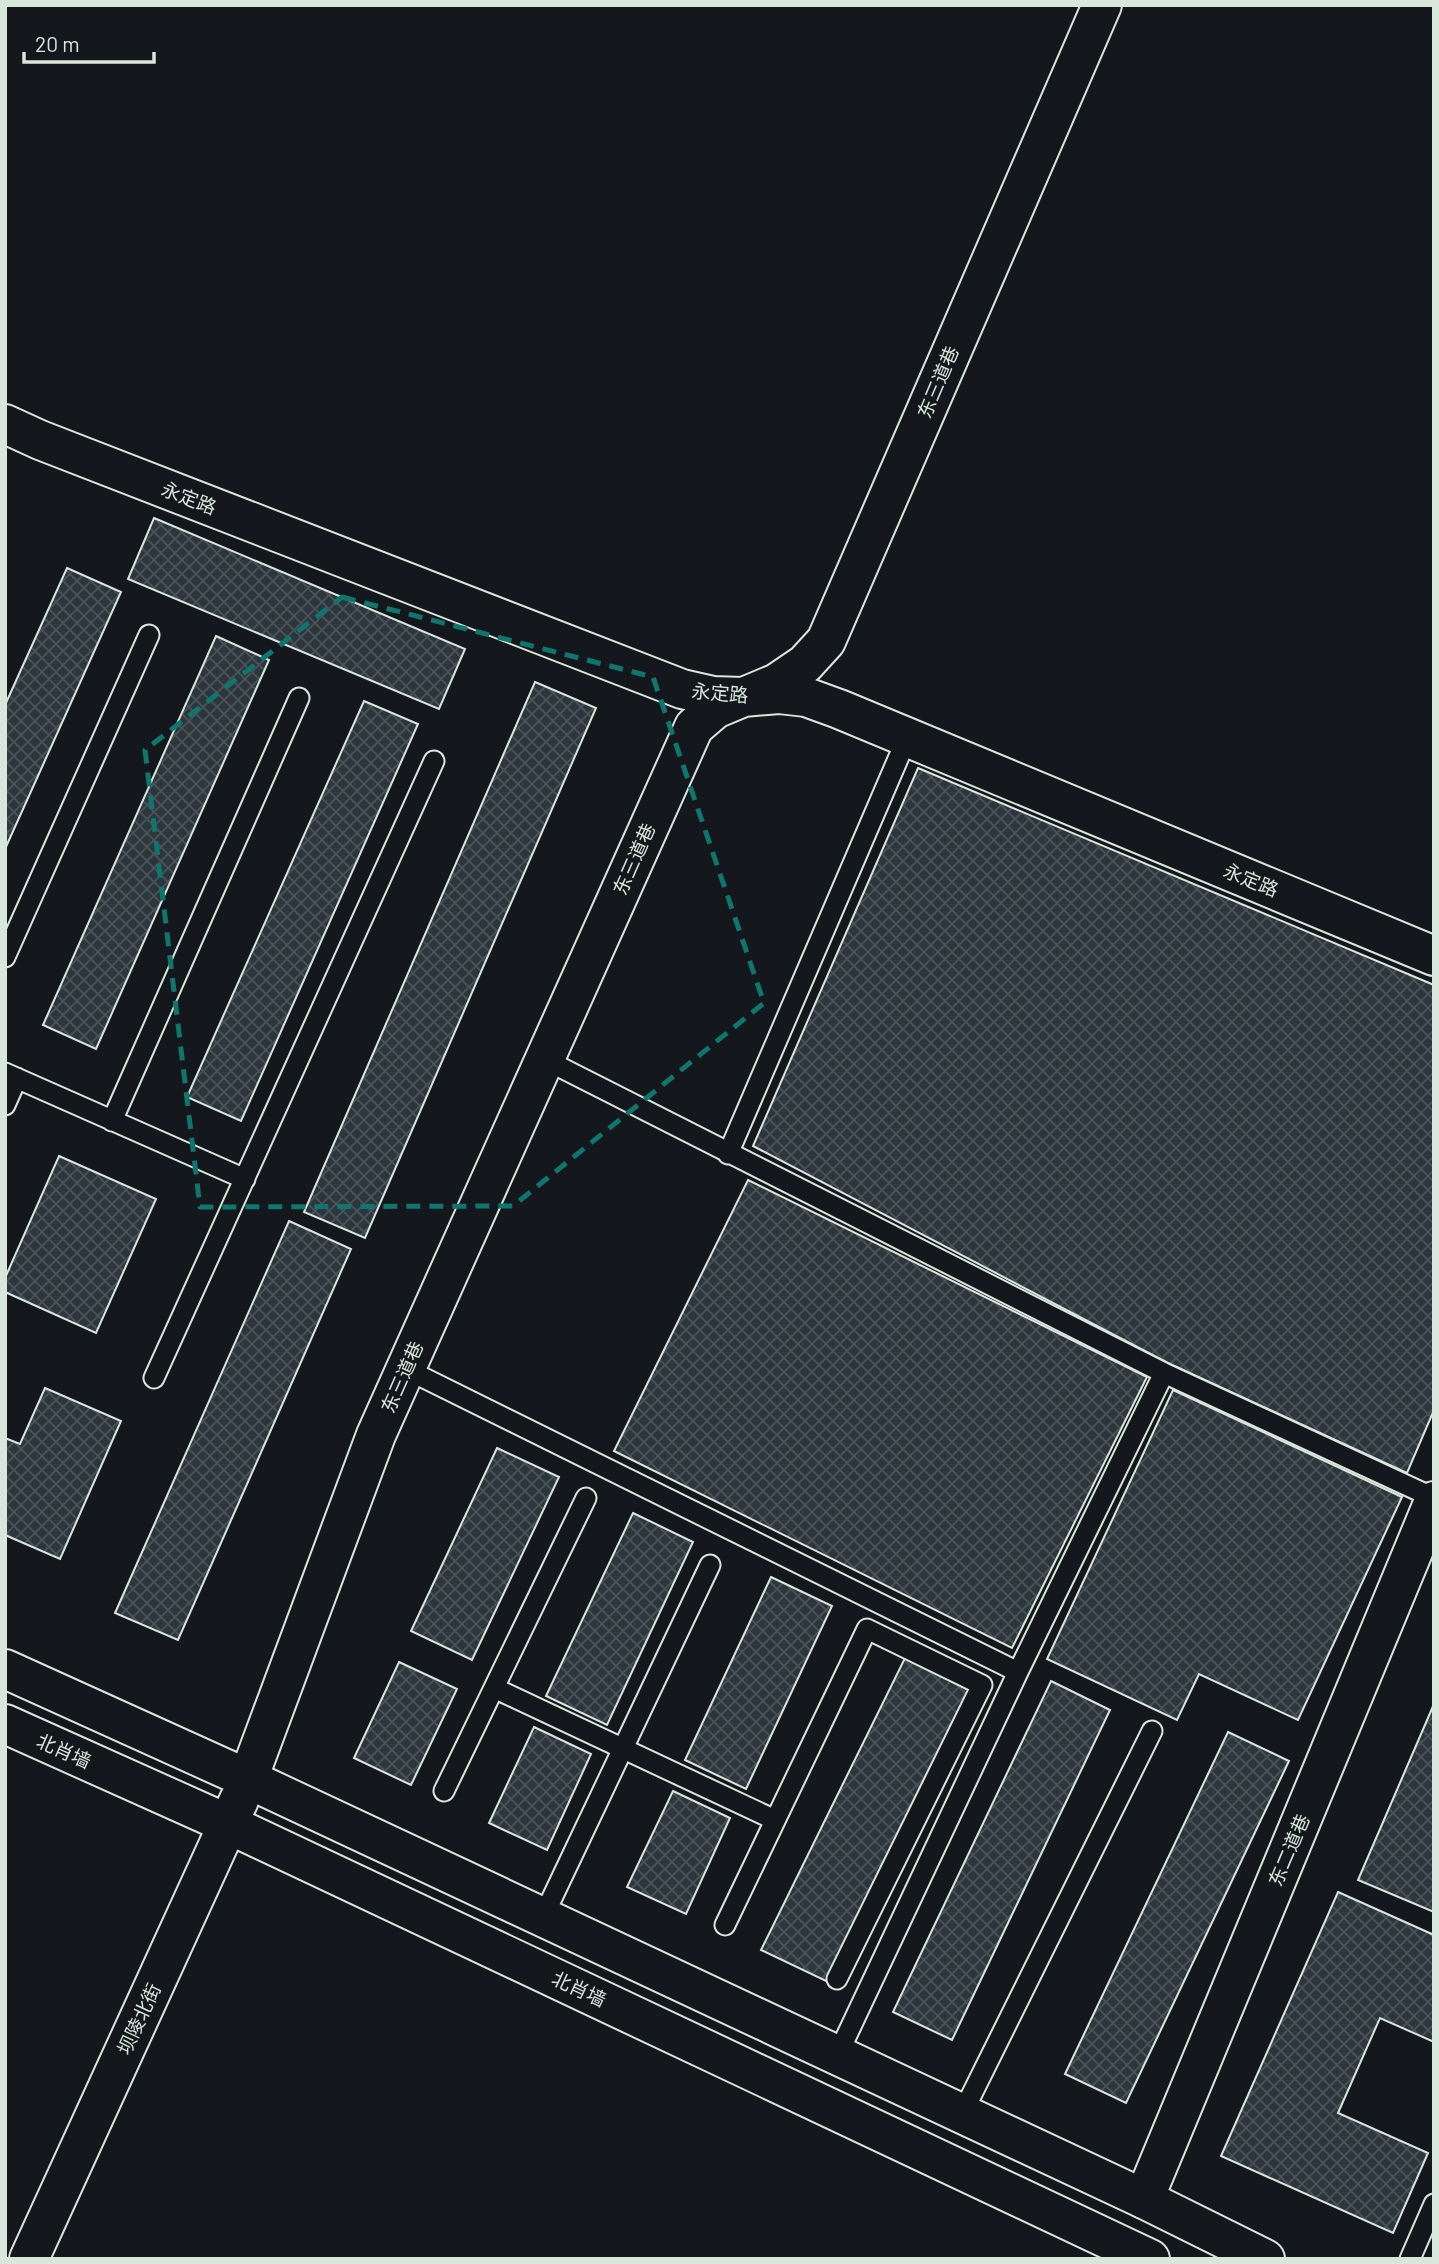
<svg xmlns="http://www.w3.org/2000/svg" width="1439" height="2264" font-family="Barlow,'Noto Sans SC',sans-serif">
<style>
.building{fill:url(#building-cross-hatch);stroke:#d8e6dc;stroke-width:2}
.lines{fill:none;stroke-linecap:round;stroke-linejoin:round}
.service-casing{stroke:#d8e6dc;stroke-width:23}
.minor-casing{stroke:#d8e6dc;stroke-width:42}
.tertiary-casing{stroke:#d8e6dc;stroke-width:42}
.service{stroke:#14181c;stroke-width:19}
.minor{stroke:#14181c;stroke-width:38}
.tertiary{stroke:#14181c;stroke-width:38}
.marked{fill:none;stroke:#0f766e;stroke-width:5;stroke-dasharray:14 9;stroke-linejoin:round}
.labels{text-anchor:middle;stroke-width:5;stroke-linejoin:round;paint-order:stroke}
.street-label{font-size:19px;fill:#d8e6dc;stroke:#14181c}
</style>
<defs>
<pattern id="building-cross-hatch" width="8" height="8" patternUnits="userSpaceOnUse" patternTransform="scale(1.75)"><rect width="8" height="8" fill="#2c363c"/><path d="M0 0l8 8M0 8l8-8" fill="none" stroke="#4a5358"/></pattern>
</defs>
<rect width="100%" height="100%" fill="#14181c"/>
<path class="building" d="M154,518L465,649L439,709L128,579Z
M67,568L121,592L5,849V705Z
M216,636L269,660L96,1049L43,1025Z
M535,682L596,708L365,1238L304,1212Z
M364,701L418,724L241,1121L187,1097Z
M918,768L1434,985V1410L1407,1473L1168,1363L753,1146Z
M59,1156L156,1199L96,1333L5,1292V1278Z
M748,1180L1147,1377L1012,1648L614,1451Z
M289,1221L351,1249L178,1640L115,1613Z
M45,1388L121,1421L60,1559L5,1535V1438L20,1444Z
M1173,1390L1402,1497L1298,1720L1199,1674L1177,1720L1047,1659Z
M497,1448L559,1477L472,1660L411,1631Z
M633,1513L693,1542L607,1725L546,1696Z
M771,1577L832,1606L746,1789L685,1760Z
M905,1658L969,1690L826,1981L761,1950Z
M399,1662L457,1689L411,1785L354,1758Z
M1051,1681L1110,1710L952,2040L893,2012Z
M1434,1704V1912L1358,1880Z
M534,1727L591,1754L547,1850L489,1823Z
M1228,1732L1289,1761L1126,2103L1065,2074Z
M673,1791L730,1818L686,1914L627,1887Z
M1338,1892L1434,1935V2042L1380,2018L1338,2113L1428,2153L1393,2233L1221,2156Z"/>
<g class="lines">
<g class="service-casing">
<path id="service" d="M5,957L149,635
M544,1059L1164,1373L1434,1498
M5,1073L245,1179
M5,1105L17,1078
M112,1121L299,698
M728,1154L907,738
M406,1369L1018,1672
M154,1378L434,761
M494,1688L775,1820
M444,1791L586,1498
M543,1917L710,1565
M725,1925L867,1629L982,1685L837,1979
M837,2056L1018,1672L1164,1373
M962,2114L1152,1731
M1410,2259L1434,2204"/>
</g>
<g class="minor-casing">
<path id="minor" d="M5,424L40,440L682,689L713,696L743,697L779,694L806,697L839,709L1434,956
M248,1779L376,1435L694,727L715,709L777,683L805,664L826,641L1102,5
M1144,2199L1434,1501"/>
</g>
<g class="tertiary-casing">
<path id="tertiary" d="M5,1669L248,1779L1144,2199L1265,2259
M5,1724L228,1824L1150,2259
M29,2259L239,1800"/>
</g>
<use href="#service" class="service"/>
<use href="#minor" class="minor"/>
<use href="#tertiary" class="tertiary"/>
</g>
<path class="marked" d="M342,597L653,677L764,1003L513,1206L200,1207L145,750Z"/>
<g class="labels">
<g class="street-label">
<text transform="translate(938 382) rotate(-67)" y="7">东三道巷</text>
<text transform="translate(189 498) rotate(21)" y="7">永定路</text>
<text transform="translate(720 693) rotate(5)" y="7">永定路</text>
<text transform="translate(634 859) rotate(-66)" y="7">东三道巷</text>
<text transform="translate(1251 880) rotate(22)" y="7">永定路</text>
<text transform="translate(402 1377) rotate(-66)" y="7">东三道巷</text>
<text transform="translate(64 1751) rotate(24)" y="7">北肖墙</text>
<text transform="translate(1289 1850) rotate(-67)" y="7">东二道巷</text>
<text transform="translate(579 1989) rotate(25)" y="7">北肖墙</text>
<text transform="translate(139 2019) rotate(-65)" y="7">坝陵北街</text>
</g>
</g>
<rect width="1439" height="2264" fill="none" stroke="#d8e6dc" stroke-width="14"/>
<path d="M24 52v10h130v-10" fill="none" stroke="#d8e6dc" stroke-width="3.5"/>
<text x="35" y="52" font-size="21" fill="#d8e6dc" stroke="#14181c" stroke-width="5" paint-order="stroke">20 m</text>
</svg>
